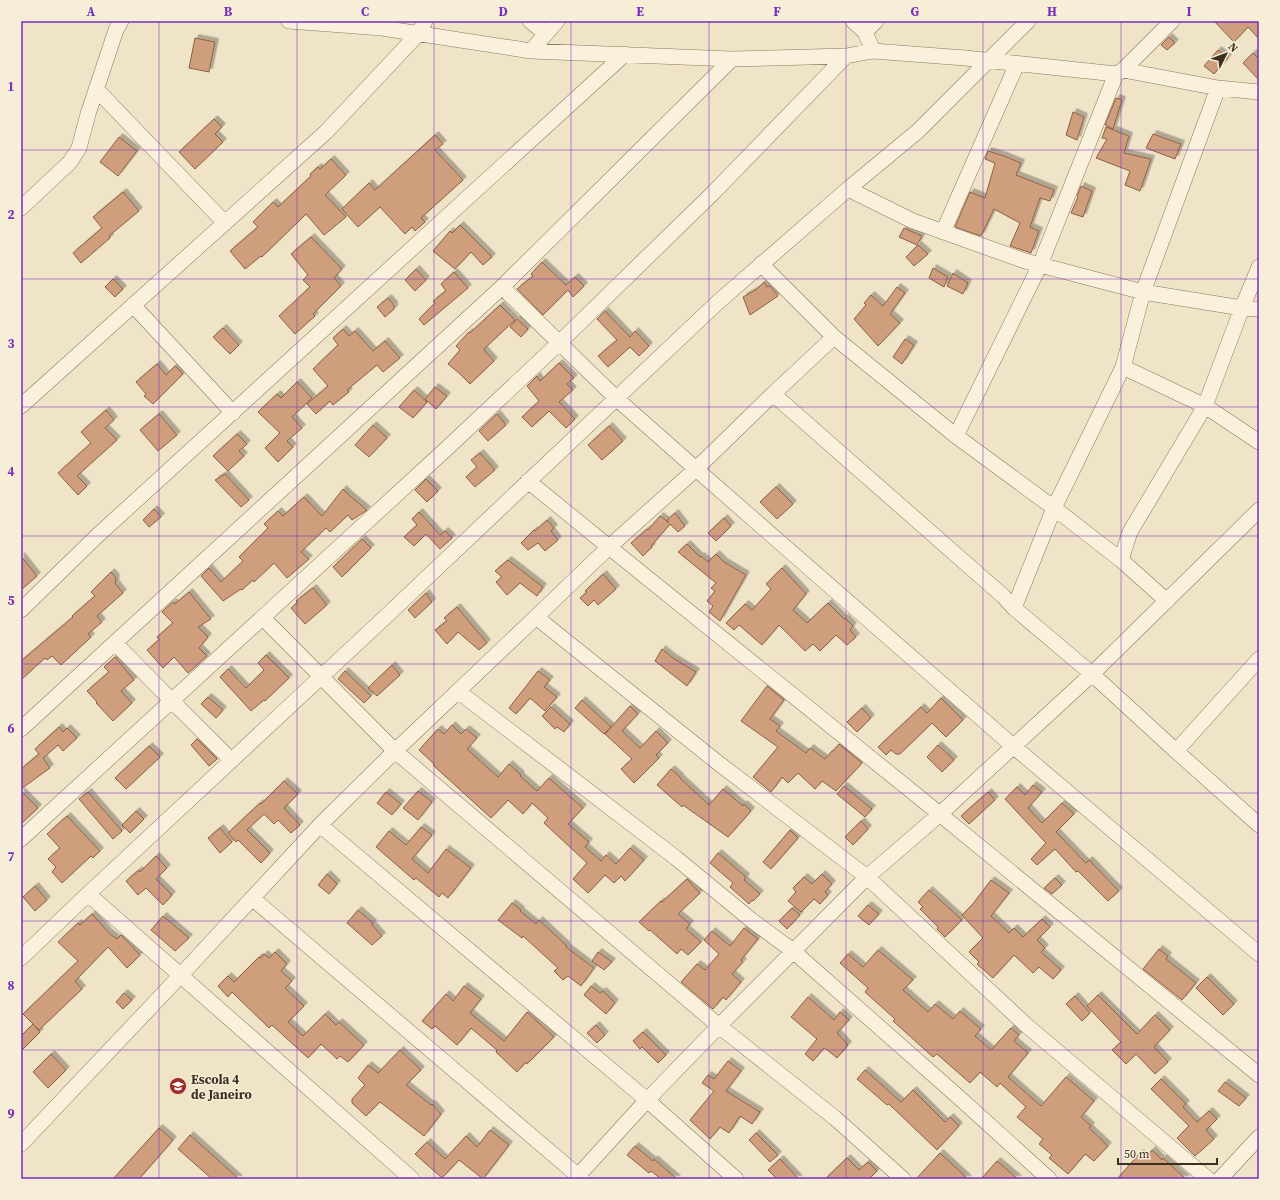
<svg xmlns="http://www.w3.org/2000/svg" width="1280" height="1200" font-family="'Source Serif 4',serif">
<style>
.building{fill:#cf9f7d;stroke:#8d5f41;filter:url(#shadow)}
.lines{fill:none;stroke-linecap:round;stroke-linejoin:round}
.street-casing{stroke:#8d765c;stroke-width:16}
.street{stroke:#faf1dc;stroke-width:15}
.grid{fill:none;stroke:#7b2cbf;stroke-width:1;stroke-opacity:0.55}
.labels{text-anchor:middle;stroke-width:3;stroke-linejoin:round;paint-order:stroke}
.poi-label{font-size:13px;font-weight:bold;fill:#3d2e20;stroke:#f7eed8;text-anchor:start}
.neatline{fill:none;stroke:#7b2cbf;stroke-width:1.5}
.grid-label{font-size:13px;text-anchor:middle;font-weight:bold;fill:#7b2cbf}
</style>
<defs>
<filter id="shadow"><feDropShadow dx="3.5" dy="-3.5" stdDeviation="0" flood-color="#0004"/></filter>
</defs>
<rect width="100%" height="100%" fill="#f0e4c8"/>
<path class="building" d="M1214,21H1259V39L1248,27L1234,42Z
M1169,37L1175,43L1167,50L1161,45Z
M195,38L215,42L209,72L189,68Z
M1218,50L1228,58L1214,74L1204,66Z
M1253,53L1259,59V80L1243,63Z
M1116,98L1122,100L1113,129L1105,125Z
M1073,112L1084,117L1077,140L1066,135Z
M214,119L222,127L215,134L223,142L195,169L179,152Z
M1106,127L1129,136L1124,153L1151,159L1140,191L1125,185L1130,171L1096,158L1107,139L1102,138Z
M1153,134L1181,144L1175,159L1146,148Z
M435,135L443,144L435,150L463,180L421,218L425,222L415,231L412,227L405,234L380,207L358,227L342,209L369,183L375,190Z
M119,137L137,151L118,176L100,162Z
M988,151L1004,156L1021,163L1016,175L1054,190L1050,201L1040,198L1030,227L1039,231L1031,253L1010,246L1020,223L994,209L981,236L955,227L970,192L985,198L995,163L985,159Z
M331,159L346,175L325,195L346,217L324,235L306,214L262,257L261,256L245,269L230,251L258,227L253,222L273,202L278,207L311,176L310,174L318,167L320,169Z
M1081,186L1092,191L1083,217L1071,213L1078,197L1077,196Z
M123,192L139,211L109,236L110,238L81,263L73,253L102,228L93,217Z
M460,225L492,257L483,265L471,252L455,269L433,251L450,231L452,233Z
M904,228L922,236L917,245L899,237Z
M311,237L342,269L334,278L341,286L313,314L315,316L295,334L279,316L310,287L303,280L308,275L291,254Z
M918,245L928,254L914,266L906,257Z
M542,262L566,285L575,277L584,286L573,297L568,290L543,315L517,289L533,276L531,274Z
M933,268L948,277L944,287L929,278Z
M416,269L426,280L415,291L405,280Z
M454,272L468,288L424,325L419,319L435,303L433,301L446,291L441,284Z
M953,273L968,283L963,294L947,286Z
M113,279L123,289L115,297L105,287Z
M764,282L767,287L770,286L778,296L750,315L743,297L757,289Z
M897,287L905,293L890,314L900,323L878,346L854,319L866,305L864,303L871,295L883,306Z
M388,298L394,305V309L385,317L377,307Z
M500,305L515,320L485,348L484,350L494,361L470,384L459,373L448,364L460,350L456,346L469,332L470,333Z
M605,311L630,337L635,331L649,346L639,356L630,347L608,367L598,356L617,340L597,319Z
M517,319L528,329L521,337L510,327Z
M223,328L239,345L230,354L213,337Z
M343,329L349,336L355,331L373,351L385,341L400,358L383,372L377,365L347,390L349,392L333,405L330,401L316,414L307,404L328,386L313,369L338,345L333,338Z
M905,339L914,345L902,364L893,357Z
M559,363L574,378L567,384L573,390L559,402L575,419L566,428L549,411L532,427L522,417L539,401L527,386L537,376L540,381Z
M157,364L166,375L175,366L183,374L153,404L144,396L146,394L136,382Z
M297,382L312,398L292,417L302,428L287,441L293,447L278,462L265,448L280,433L258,412L277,394L281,398Z
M435,387L447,396L436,409L425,399Z
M414,390L427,402L413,418L399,407Z
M106,410L114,420L105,428L117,440L77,476L87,486L78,495L58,473L91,443L81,432Z
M159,414L177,435L158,451L140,430Z
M497,414L506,425L488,441L479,431Z
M373,425L387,438L369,457L355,445Z
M609,426L623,441L602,460L588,445Z
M237,434L247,444L239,451L244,456L228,471L213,456Z
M480,453L495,470L475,487L466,477L477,467L471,460Z
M225,474L249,500L241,507L215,480Z
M426,479L438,491L427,502L415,490Z
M776,487L793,504L777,519L760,502Z
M343,489L350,496L367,510L352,520L348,515L330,532L326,528L301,552L309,559L287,578L274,563L254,582L253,580L242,590L241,589L223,601L201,576L209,568L221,582L243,561L239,557L268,528L264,524L278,511L283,516L304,497L322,516Z
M154,509L161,517L149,527L143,520Z
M419,512L440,535L445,531L452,538L440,549L426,534L414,546L404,537L417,525L412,519Z
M675,513L685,526L678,532L670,524L651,546L652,547L643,556L631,543L647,529L648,530L660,516L669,523L667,520Z
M724,518L731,526L716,541L708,533Z
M547,520L554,528L551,531L558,540L545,551L538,543L528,550L521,543L534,530L535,531Z
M362,539L371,548L342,577L333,567Z
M687,544L700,557L701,556L708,562L716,554L724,562L746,575L720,621L709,612L713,606L707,601L715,591L711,588L716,583L678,552Z
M21,556L37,576L21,590Z
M508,560L543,587L537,596L520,583L507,595L496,582L502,577L495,571Z
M782,568L806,594L793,610L807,623L828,603L844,619L845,618L853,626L850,630L856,637L847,645L836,635L820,651L813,644L805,651L779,625L762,645L739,625L734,630L726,623L745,604L752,610L771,589L766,584Z
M111,572L116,578L115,583L123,593L97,616L102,622L88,634L91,637L61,665L52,656L47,660L45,658L21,680V661L73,617L72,616L95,596L91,592Z
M603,574L616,589L598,605L594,600L588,606L580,598L587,592L585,591Z
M313,588L327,605L305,624L291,608L298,602L296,601Z
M189,592L211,619L198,627L208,637L199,648L207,656L188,673L174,657L163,668L147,650L159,640L157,637L173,623L162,612L173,602L175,604Z
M426,593L432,602L415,618L408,610Z
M457,607L487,643L479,650L458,632L447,644L435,630L447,621L444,618Z
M662,649L673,658L696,672L687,686L655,661Z
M266,655L289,678L265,701L264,700L251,711L220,677L228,669L246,688L264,670L258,663Z
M115,657L134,680L121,691L132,703L113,721L96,703L97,702L87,691L109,672L104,667Z
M392,665L400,675L377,696L368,688Z
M345,671L371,696L364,703L338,679Z
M538,671L550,680L544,687L557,697L545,711L530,698L516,714L509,708Z
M767,686L784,700L770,719L780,726L776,731L806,753L810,748L825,759L832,751H833L839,744L862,763L836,791L822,781L815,789L798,773L788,783L782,777L771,792L753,777L778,747L741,721Z
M208,697L223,710L216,718L201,704Z
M941,698L963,720L946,737L932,723L900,754H896L891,750L886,755L878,747L921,707L927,713Z
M582,700L611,727L604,734L575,708Z
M630,706L638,714L622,731L640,748L656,731L668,743L656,755L659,758L634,783L621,769L632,759L605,734Z
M551,707L570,724L564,732L557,727L555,729L542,716Z
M862,708L871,718L857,732L847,722Z
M452,725L461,734L466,729L477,738L467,749L498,777L509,764L521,775L520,776L537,791L549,778L583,808L568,824L589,842L585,847L601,861L606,855L616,864L630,848L644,860L625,881L621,876L614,883L605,875L588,893L573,879L587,863L544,823L548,818L532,803L523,814L508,800L491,818L433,765L434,764L419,750L438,729L444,734Z
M59,727L63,732L67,728L77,738L63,751L58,745L43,758L50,768L21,789V769L39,754L35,749Z
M197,739L217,759L209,766L191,745Z
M938,745L954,760L942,772L927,757Z
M149,746L160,757L126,789L115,778Z
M671,769L680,777V778L709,805L723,789L743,806L744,804L751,811L728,837L683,805L682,807L657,785Z
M284,781L298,794L284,808L300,825L291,833L278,820L274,824L264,814L247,830L270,853L261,863L238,840L236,842L228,833L260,803L261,804Z
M1033,785L1042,792L1028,808L1042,823L1062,803L1074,814L1056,832L1086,863L1089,860L1119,891L1108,901L1078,871L1076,872L1055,849L1037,865L1031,859L1046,843L1005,799L1017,787L1025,795Z
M844,786L872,809L865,817L837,794Z
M21,791L38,808L21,824Z
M418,791L432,802L418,820L403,808Z
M88,792L122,831L113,839L79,799Z
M386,792L401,804L392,815L377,803Z
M988,792L995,800L969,824L961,816Z
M136,811L144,819L130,833L122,825Z
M67,816L100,851L93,858L91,856L62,883L52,872L56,867L48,859L60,848L47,834Z
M861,821L868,829L853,845L845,837Z
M421,827L432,835L412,859L428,873L446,849L471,868L448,898L442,893L439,897L416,878L414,880L376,847L389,831L406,845Z
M220,828L232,842L220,853L208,838Z
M790,830L798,838L771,869L763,862Z
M718,853L746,877L744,880L760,894L753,901L752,900L749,904L730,887L733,883L710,863Z
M156,856L167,868L156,879L172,895L163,905L146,888L138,895L126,881L139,870L140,872Z
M327,874L337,884L329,894L318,885Z
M822,874L832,884L825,892L828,895L820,904L814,899L801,912L788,901L796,892L793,888L804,877L812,884Z
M1055,878L1062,885L1052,894L1044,888Z
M687,879L700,893L678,914L690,924L686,929L701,942L688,955L681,949L677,954L650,930L649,931L639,922L661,901L662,902Z
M991,880L1009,893L991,916L1009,933L1014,928L1023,937L1042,919L1050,927L1037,940L1045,948L1041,952L1061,970L1053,979L1039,967L1033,973L1014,955L993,978L977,964L979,962L969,952L983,938L962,915L972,905Z
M35,886L47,900L35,911L23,897Z
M929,890L962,920L945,937L937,929L938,927L920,909L923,907L918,902Z
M512,903L521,910L520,911L536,924L539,920L567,946L566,947L594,968L581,986L568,976L563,980L554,971L558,968L523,936L522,938L498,920Z
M868,905L879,914L869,925L858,916Z
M792,908L800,915L787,929L779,921Z
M358,910L373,923L372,925L382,936L372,945L347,923Z
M92,914L110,934L117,939L121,935L140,955L127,968L108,947L75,981L82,989L39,1030L23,1014L78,961L58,942L78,923L80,925Z
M163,916L189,938L175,951L151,930Z
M744,928L758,939L741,960L743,962L732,974L741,982L726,1000L723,997L713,1009L681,982L697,964L705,970L719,954L704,940L712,931L730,946Z
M1159,949L1168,956L1166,959L1196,983L1182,1000L1143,969Z
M878,950L913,980L903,990L928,1012L935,1004L953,1019L960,1011L981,1029L975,1036L991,1050L1011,1028L1019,1035L1014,1041L1028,1053L1008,1077L1041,1106L1066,1077L1094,1101L1081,1117L1091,1126L1089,1128L1108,1146L1094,1161L1085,1154L1068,1174L1049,1158L1052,1155L1039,1144L1043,1139L1017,1117L1026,1107L1000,1083L997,1087L980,1072L970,1083L937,1054L933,1057L893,1021L895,1019L865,992L868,988L840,963L848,954L863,967Z
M275,952L287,964L281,971L292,981L285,988L304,1006L288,1022L303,1036L325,1014L336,1025L339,1022L364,1045L348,1062L340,1056L337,1059L321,1044L308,1058L272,1025L269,1028L232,992L228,997L218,986L228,976L234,982L259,957L261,958L264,954L269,958Z
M598,952L612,962L604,970L592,961Z
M1207,977L1234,1004L1223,1015L1196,988Z
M464,986L481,999L470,1013L504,1041L527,1012L554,1037L527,1064L526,1062L517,1072L496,1052L497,1050L471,1028L457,1045L435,1026L432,1029L422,1021L446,994L453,1001Z
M591,986L600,993L603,991L615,1003L606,1014L584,995Z
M124,993L132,1000L123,1009L116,1002Z
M1098,995L1137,1034L1155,1015L1170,1030L1154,1047L1168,1062L1155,1074L1136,1054L1126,1064L1112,1050L1121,1042L1087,1006Z
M1075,996L1090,1013L1082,1021L1066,1004Z
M808,997L834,1020L840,1012L849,1020L837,1033L848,1045L837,1058L826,1049L824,1048L813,1061L805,1054L817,1039L791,1017Z
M33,1024L40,1032L21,1051V1036Z
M596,1025L605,1035L597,1043L587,1033Z
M643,1032L666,1055L658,1063L642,1047L640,1049L633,1041Z
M400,1050L421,1070L406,1085L431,1105L432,1104L441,1114L424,1136L380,1102L366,1116L352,1103V1099L365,1085L358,1078L368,1065L378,1073Z
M51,1054L66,1070L48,1088L33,1072Z
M728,1061L741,1071L726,1091L760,1112L752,1124L740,1116L729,1133L720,1127L710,1139L690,1120L714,1091L702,1083L708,1075L714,1079Z
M865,1070L901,1102L913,1090L945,1122L950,1117L959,1126L937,1150L889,1104L887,1105L857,1079Z
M1161,1079L1186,1104L1183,1107L1197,1122L1209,1111L1217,1119L1206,1130L1214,1139L1195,1156L1177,1138L1189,1126L1151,1089Z
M1225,1082L1246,1098L1239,1106L1218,1091Z
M159,1128L173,1140L139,1179H113Z
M490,1130L509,1145L483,1179L459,1160L442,1178L415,1154L427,1142L445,1159L466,1136L477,1147Z
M756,1133L778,1155L770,1162L749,1140Z
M190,1135L239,1179H212L178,1149Z
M635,1146L653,1161L654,1159L677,1179H661L651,1171L649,1173L627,1155Z
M1152,1150L1162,1160L1163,1158L1186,1179H1117L1140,1153L1145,1158Z
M940,1153L968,1179H916Z
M847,1158L859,1170L868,1162L877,1171L869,1179H825Z
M780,1159L799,1179H777L768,1170Z
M997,1161L1018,1179H981Z"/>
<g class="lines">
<g class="street-casing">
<path id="street" d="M289,21L382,28L531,51L732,59L846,56L873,51L965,58L1116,74L1123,70L1218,88L1259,92
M530,21L546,34
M853,21L865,32L873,51
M865,32L876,21
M531,51L557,21
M1123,70L1172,21
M96,89L225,223
M848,189L913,221L1025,261L1143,292L1242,308L1259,309
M21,208L70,162L79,148L88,114L116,30L121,21
M943,232L1017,64
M761,264L834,337L956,436L1054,508L1121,560L1167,601
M502,287L617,399L696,469L1013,746L1259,954
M133,305L233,413
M1123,367L1205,406L1259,442
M773,394L834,337
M21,406L326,132L419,33L425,21
M956,436L1040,265L1116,74
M528,481L609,547L925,802L1259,1075
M1121,560L1130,532L1205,406L1242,308L1259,267
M1014,608L1054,508L1123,367L1143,292L1218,88
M21,610L97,536L625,54
M536,617L717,762L867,877L1026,1025L1208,1179
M263,618L395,751L719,1026L835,1118L903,1179
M115,643L172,701L231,760
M459,692L676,858L750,919L793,951L954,1093L1049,1179
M21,729L502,287L732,59
M1176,751L1259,659
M320,825L647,1100L736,1179
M21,839L444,451L559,343L713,193L846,56
M88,894L380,622L717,303L848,189L918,131L1028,21
M252,898L582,1179
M21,958L88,894L412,1179
M21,1144L180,976L320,825L395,751L536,617L609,547L696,469L773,394L1003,596L1014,608L1092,674L1176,751L1259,825
M575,1179L647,1100L719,1026L867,877L940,814L1092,674L1259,510
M1220,1179L1259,1137"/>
</g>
<use href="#street" class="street"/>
</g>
<path class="grid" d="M159,21V1179M297,21V1179M434,21V1179M571,21V1179M709,21V1179M846,21V1179M983,21V1179M1121,21V1179M21,150H1259M21,279H1259M21,407H1259M21,536H1259M21,664H1259M21,793H1259M21,921H1259M21,1050H1259"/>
<defs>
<g id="school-disc" transform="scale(0.9)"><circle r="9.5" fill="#9e2a2b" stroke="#f7eed8"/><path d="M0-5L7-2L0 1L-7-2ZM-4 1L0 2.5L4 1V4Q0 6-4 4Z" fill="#fff"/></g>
</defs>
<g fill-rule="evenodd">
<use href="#school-disc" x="178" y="1086"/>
</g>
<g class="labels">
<g class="poi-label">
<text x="191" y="1084">Escola 4<tspan x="191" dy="15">de Janeiro</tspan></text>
</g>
</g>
<rect width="1280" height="1200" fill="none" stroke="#f7eed8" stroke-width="44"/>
<g transform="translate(1226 54) rotate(48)" stroke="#f7eed8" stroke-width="3" paint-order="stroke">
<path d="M0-3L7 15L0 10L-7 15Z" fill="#3d2e20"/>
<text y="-6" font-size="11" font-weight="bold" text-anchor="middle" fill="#3d2e20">N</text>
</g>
<path d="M1118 1158v6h99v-6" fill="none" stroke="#3d2e20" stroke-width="2"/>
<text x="1124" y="1158" font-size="12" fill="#3d2e20" stroke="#f7eed8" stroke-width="3" paint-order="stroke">50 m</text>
<rect x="22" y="22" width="1236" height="1156" class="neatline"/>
<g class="grid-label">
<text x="91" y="16">A</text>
<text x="228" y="16">B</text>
<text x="365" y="16">C</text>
<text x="503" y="16">D</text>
<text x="640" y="16">E</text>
<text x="777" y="16">F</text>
<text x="915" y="16">G</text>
<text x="1052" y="16">H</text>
<text x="1189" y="16">I</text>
<text x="11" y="91">1</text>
<text x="11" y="219">2</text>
<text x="11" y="348">3</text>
<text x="11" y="476">4</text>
<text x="11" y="605">5</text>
<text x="11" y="733">6</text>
<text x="11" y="861">7</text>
<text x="11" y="990">8</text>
<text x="11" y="1118">9</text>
</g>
</svg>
